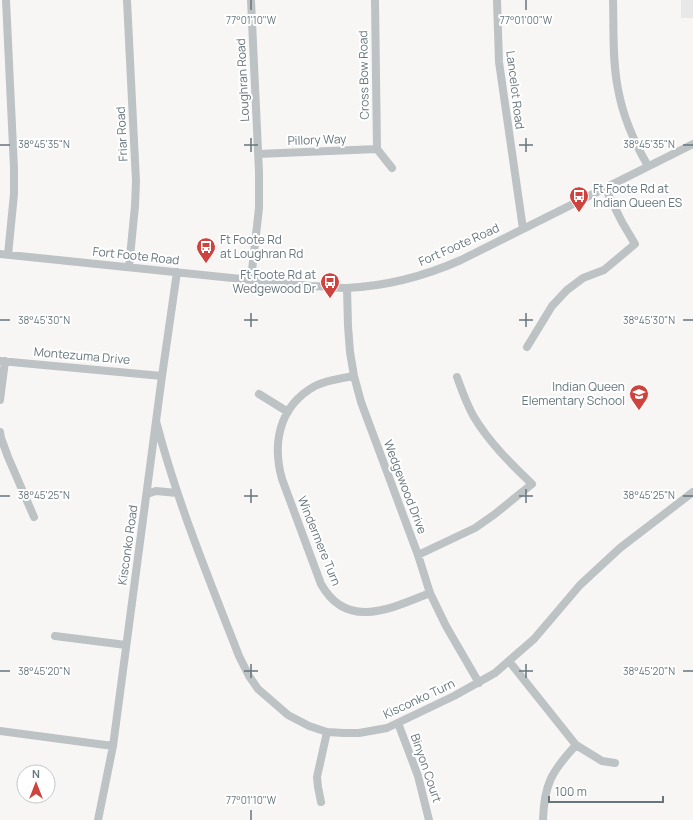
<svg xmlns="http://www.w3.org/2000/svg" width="693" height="820" font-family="Manrope,sans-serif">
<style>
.built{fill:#e8e8e8}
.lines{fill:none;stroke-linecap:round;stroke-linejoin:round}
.minor{stroke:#bdc2c4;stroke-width:8}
.ticks{fill:none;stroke:#66767c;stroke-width:1.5}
.labels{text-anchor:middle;stroke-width:4;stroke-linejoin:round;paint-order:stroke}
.street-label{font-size:12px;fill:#66767c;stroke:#fff}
.poi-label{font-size:12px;fill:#66767c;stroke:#fff;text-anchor:start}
.ticks-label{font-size:10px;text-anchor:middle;fill:#66767c;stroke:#fff;stroke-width:4;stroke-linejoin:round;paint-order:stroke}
</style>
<rect width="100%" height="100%" fill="#f7f6f4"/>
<path class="built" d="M681,0H693V18H681Z"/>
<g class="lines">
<path class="minor" d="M6,0L14,168V194L8,255
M127,0L136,181L135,206L129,267
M375,0L377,149
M497,0L499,62L523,229
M613,0C614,29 612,60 618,89C623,117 634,142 648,166
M377,149L392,168
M258,154L377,149
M0,254L310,286C322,286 335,288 347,288C387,286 425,276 461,260L693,144
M251,279L259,208V172L251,0
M347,288L348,326L350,352L354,376L361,402L418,555L430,593L446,626L479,683
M527,347L552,306L567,290L583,278L604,270L635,244L622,222L605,188
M0,361L162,376
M354,376C341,378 327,380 315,386C279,406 272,443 282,479L321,584C347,631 392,608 430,593
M259,394L288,412
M0,400L5,361
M156,421C177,502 209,579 239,656L249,676L258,689L288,715L309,726L327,732L344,733H359L387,728L454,696L495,673L534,639L580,585L620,548L693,492
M0,432L1,438L8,457L34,517
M147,494L156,491L177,493
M418,555L475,528L495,514L532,484C511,464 489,442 474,417C467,405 462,391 457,377
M55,636L126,645
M509,661L576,745L602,761L615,763
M398,723L418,776L429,820
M0,731L113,746
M321,802L318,787L317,777L327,732
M98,820L113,746L162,376L177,272
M543,820C544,784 552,771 576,745"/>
</g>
<path class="ticks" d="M251,0V10M526,0V10M251,138V152M526,138V152M0,145H10M244,145H258M519,145H533M683,145H693M251,313V327M526,313V327M0,320H10M244,320H258M519,320H533M683,320H693M251,489V503M526,489V503M0,496H10M244,496H258M519,496H533M683,496H693M251,664V678M526,664V678M0,671H10M244,671H258M519,671H533M683,671H693M251,810V820"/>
<defs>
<g id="bus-pin" transform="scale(1)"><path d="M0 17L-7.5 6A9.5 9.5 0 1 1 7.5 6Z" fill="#ce433d" stroke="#fff"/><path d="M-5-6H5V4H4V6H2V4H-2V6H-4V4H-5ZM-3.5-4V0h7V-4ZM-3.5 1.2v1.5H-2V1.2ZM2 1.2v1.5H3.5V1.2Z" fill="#fff"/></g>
<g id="school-pin" transform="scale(1)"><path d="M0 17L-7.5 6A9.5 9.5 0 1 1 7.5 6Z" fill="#ce433d" stroke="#fff"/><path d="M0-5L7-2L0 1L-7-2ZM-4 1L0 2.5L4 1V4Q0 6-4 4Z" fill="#fff"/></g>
</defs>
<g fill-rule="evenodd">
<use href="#bus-pin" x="579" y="196"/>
<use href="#bus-pin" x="206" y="247"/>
<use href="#bus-pin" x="330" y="282"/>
<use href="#school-pin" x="639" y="394"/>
</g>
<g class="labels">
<g class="street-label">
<text transform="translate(364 75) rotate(-91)" y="4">Cross Bow Road</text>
<text transform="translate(243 80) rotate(-93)" y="4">Loughran Road</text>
<text transform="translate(515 90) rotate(83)" y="4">Lancelot Road</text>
<text transform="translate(122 134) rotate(-93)" y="4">Friar Road</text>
<text transform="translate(317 140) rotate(-2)" y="4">Pillory Way</text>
<text transform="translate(459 245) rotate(-24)" y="4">Fort Foote Road</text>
<text transform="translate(136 256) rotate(6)" y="4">Fort Foote Road</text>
<text transform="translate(82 356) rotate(5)" y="4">Montezuma Drive</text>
<text transform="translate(405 487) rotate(69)" y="4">Wedgewood Drive</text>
<text transform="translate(319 541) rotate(68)" y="4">Windermere Turn</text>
<text transform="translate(128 545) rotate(-82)" y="4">Kisconko Road</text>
<text transform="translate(419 699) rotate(-25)" y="4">Kisconko Turn</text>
<text transform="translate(426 768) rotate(71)" y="4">Binyon Court</text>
</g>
<g class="poi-label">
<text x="593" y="193">Ft Foote Rd at<tspan x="593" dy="14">Indian Queen ES</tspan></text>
<text x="220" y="244">Ft Foote Rd<tspan x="220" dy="14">at Loughran Rd</tspan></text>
<text x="316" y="279" text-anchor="end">Ft Foote Rd at<tspan x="316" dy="14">Wedgewood Dr</tspan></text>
<text x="625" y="391" text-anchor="end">Indian Queen<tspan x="625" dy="14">Elementary School</tspan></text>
</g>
</g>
<g class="ticks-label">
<text x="251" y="24">77°01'10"W</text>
<text x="526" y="24">77°01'00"W</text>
<text x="44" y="148">38°45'35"N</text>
<text x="649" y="148">38°45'35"N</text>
<text x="44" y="324">38°45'30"N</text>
<text x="649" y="324">38°45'30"N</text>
<text x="44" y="499">38°45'25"N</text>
<text x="649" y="499">38°45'25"N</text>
<text x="44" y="675">38°45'20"N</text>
<text x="649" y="675">38°45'20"N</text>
<text x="251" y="804">77°01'10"W</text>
</g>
<g transform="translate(36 784)"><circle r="19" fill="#ffffff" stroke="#c2c8cb"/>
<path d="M0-3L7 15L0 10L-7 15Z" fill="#ce433d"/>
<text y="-6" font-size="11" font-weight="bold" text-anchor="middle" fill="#66767c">N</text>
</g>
<path d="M549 796v6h114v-6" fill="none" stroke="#66767c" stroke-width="2"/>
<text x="555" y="796" font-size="12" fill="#66767c" stroke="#ffffff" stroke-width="3" paint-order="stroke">100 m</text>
</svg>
